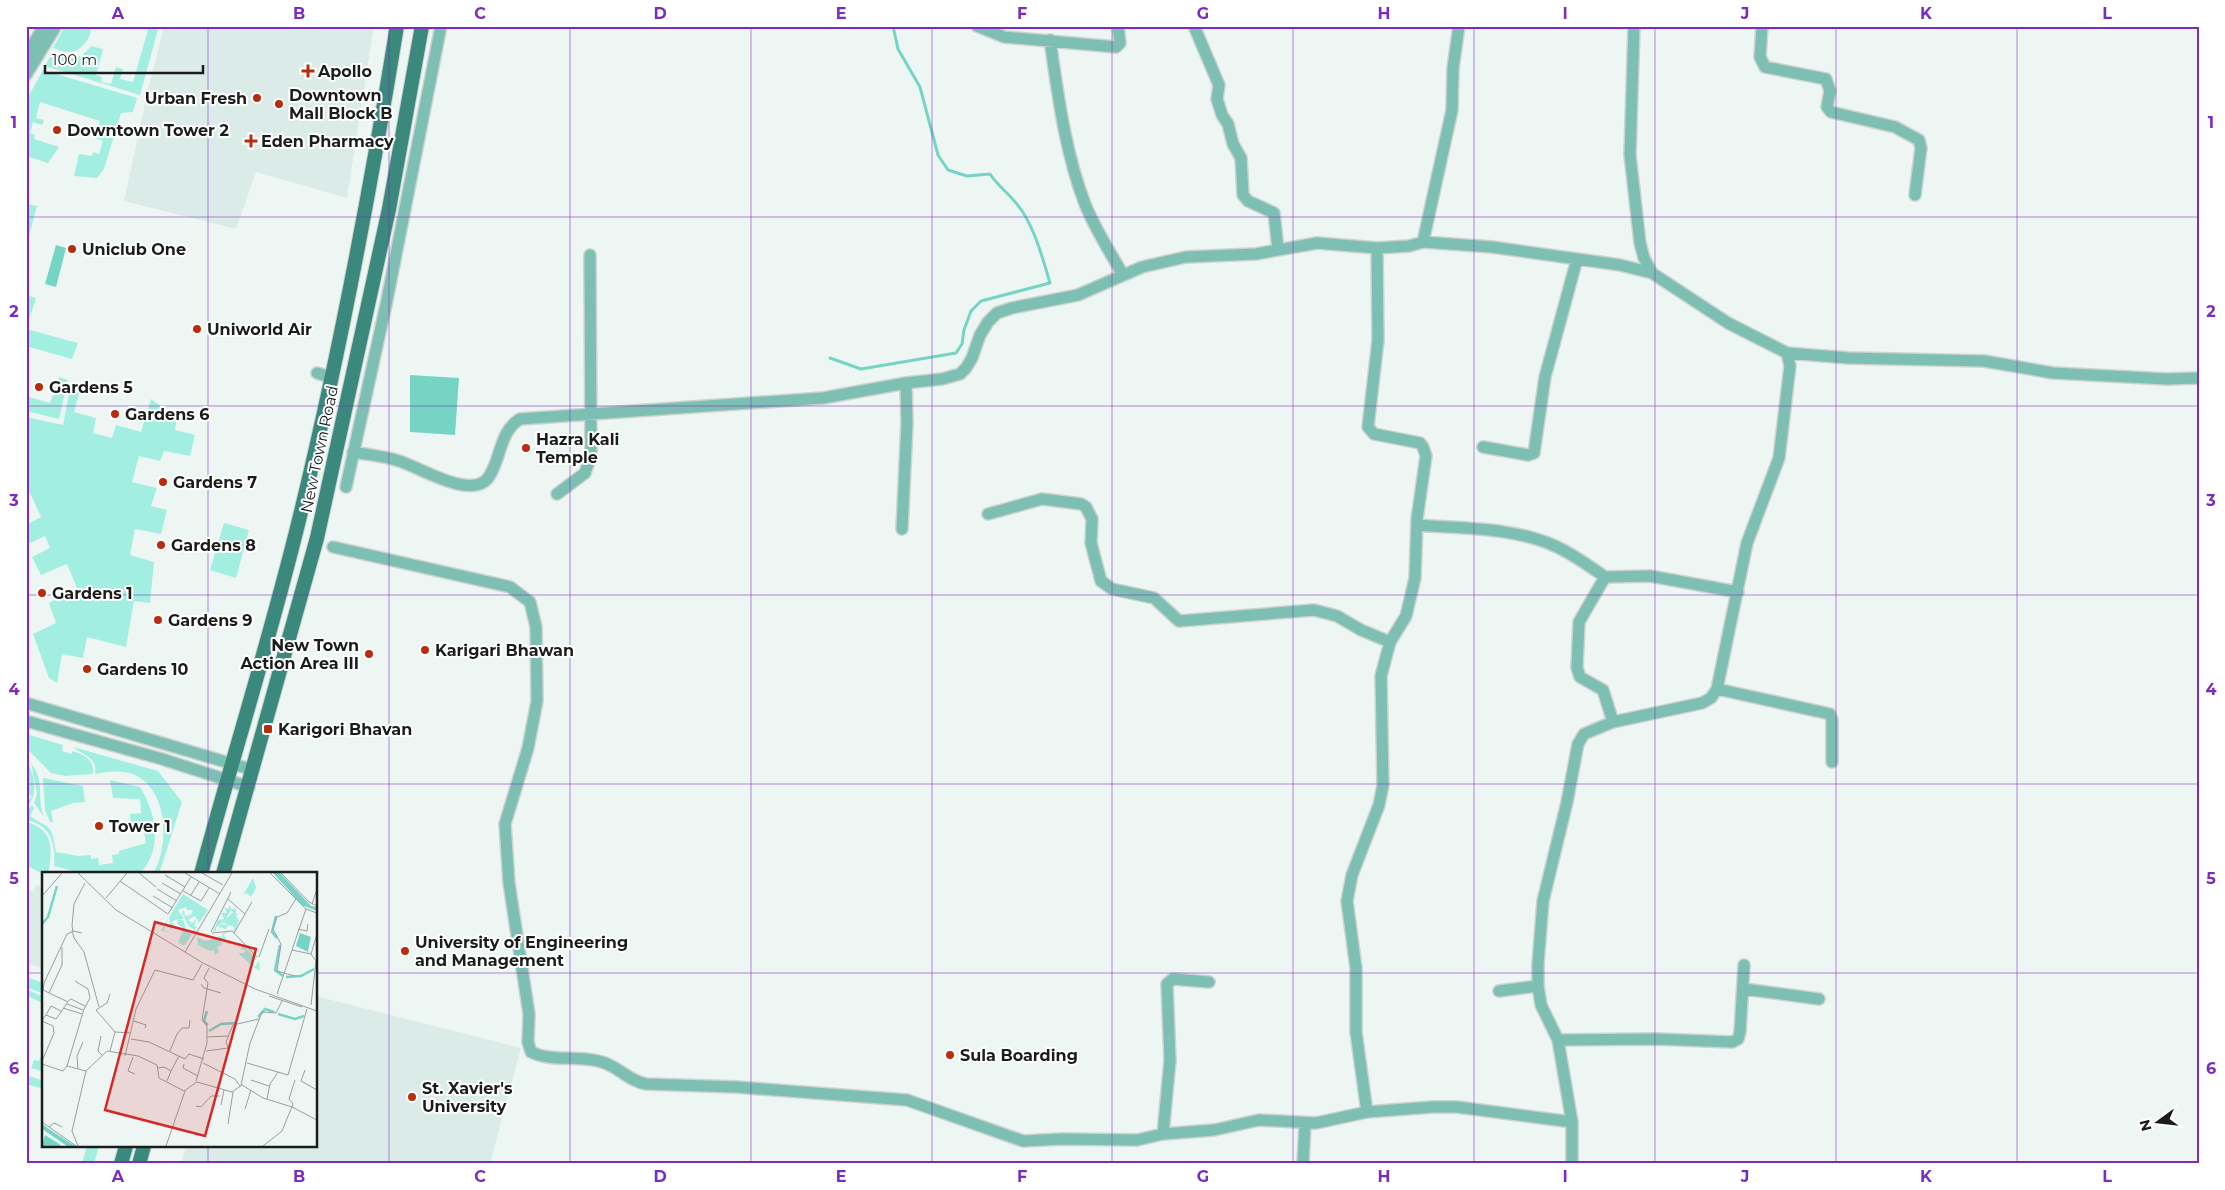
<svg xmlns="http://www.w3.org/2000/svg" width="2225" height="1190" font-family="Montserrat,sans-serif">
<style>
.built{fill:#dbece8}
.green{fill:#a2efe2}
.water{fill:#76d4c5}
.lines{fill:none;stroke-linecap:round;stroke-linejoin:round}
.stream{stroke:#76d4c5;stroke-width:3}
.minor-casing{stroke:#ccd3d1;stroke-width:14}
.major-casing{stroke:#ccd3d1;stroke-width:16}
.minor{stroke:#7ebfb4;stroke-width:11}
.major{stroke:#3b887d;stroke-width:14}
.grid{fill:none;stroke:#7b2cbf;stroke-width:1;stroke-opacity:0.55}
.poi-dot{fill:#b82c10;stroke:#fff;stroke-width:2}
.labels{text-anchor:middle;stroke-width:4;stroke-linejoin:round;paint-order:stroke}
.poi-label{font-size:16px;font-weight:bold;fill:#1a1d1c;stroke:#fff;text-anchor:start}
.street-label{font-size:16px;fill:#1a1d1c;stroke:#fff}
.inset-river{fill:none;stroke:#76d4c5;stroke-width:2.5}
.inset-road{fill:none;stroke:#999f9e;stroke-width:1}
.view{fill:#d62828;fill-opacity:0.15;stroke:#d62828;stroke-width:2.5}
.inset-edge{fill:none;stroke:#1a1d1c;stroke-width:2.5}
.neatline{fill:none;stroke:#7b2cbf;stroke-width:2}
.grid-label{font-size:16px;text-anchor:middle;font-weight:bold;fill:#7b2cbf}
</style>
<rect width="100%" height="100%" fill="#eef6f4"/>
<path class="built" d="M164,26H374L347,198L256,172L236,229L124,201L149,85Z
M36,884L44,888V969L26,963V888L33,892Z
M316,996L521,1048L490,1164H181L186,1146H316Z"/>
<path class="green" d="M65,26H91C92,38 81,52 69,52C64,53 58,49 53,48Z
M137,26H159L140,95L45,66L52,53C67,59 80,62 91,46L103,49L96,75L102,77L101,82L111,84L116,67L123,69L120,79L133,82L148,30Z
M43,70L137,98L133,112L121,113L104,169L97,178L74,176L79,154L92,156L93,152L99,154L103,141L95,138L100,121L40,102L36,118L44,120L42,125L33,122L30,133L35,135L34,139L59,147L48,163L26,156V101Z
M26,204L37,206L26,247Z
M26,295L36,298L26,329L78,343L72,359L26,346Z
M59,377L68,380L59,419L26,411V396L50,403Z
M71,384L81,387L74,412L96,418L93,433L112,438L116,425L141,432L151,399L177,418L175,430L195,435L190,456L164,451L160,461L139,456L132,482L157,488L151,506L167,510L161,534L135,529L130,555L154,562L150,603L134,601L126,647L87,637L83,658L62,654L57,683L49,678L33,634L56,623L49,603L77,588L67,564L41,575L32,557L50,548L45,536L26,545V525L41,517L30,493L26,494V417L63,425Z
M224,523L249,530L236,578L210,570Z
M26,734L63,745L62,751L72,754V751C84,754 95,760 93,774L65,776L51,773L26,748Z
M73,747L158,771L182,802L159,874H153C169,846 169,794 137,776C124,770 109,771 95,774C98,756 81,755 73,747Z
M26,759C35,776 39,793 26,809V802L32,797L26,790Z
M31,763C46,783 36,797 44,817L34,803L37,794Z
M43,778L83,786L85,802L73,803L51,811L53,822H50L45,810Z
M110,780L140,787C156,813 164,850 139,874H86L54,866C56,843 51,825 26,820V812L32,805L34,808L30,816C51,831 51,821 56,852L78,856L91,855V859L98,858L99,865L113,863L112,855L119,854V851L146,843L143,826L131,827L130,814L141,813L140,799L113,798Z
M26,822C54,829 53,850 48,874L44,875L26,865Z
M26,977L44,983V994L26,987Z
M26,989L44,997L42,1003L26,995Z
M40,1057L44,1059V1072L31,1068L34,1060L39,1061Z
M26,1075L44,1081V1089L26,1084Z
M87,1146H99L94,1164H82Z"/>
<path class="water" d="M56,245L66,248L56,287L45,284Z
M410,375L459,378L455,435L410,432Z"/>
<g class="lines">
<path class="stream" d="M830,358L861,369L956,353L962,344L964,330L971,311L981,301L1050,283C1043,259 1033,222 1016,203C1007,192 998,186 990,174L967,176L948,170L938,155L920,87L898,49L893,26"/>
<g class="minor-casing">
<path id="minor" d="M977,26L1004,37L1116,47L1120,43L1118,26
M1194,26L1219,85L1217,99L1222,115L1228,124L1233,144L1241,158L1243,195L1248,201L1274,213L1278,249
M1762,26L1760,57L1765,67L1826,79L1830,91L1827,107L1831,112L1895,127L1919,140L1921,148L1915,195
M1050,40C1058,95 1065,152 1085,204C1095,229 1110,252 1123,275
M26,56L44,26
M26,75L56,26
M1423,242L1452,110L1453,68L1459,26
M1787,353L1849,358L1984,361L2053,373L2167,379L2199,378
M317,373L330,377
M1483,447L1528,455L1534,453L1545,377L1577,259
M353,452C369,455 384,456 399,461C420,467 475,503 490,475C501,457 500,431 520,419L823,398L906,383L942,379L960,374L966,368L972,358L980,335L988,322L997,313L1012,308L1078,295L1142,267L1186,257L1256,254L1317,243L1377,248L1409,246L1423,242L1492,247L1620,265L1652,273
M346,487L387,300L441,26
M557,494L585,473L591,455L590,255
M988,514L1042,499L1081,504L1086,507L1092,519L1091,543L1101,581L1112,589L1154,598L1179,621L1314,610L1337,616L1361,630L1390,642
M1418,525C1463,529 1513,527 1555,546C1573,554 1589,566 1605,577
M902,529L907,423L906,383
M333,547L510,587L530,602L536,627L537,701L528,748L505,824L509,883L529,1014L528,1042L531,1052C554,1063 581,1054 605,1063C621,1069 629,1081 646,1084L736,1087L907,1100L1023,1141L1062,1139L1137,1140L1163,1134L1214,1130L1259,1120L1316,1123L1367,1112L1432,1107H1457L1572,1122
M1717,689L1830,714L1832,720V762
M26,703L253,770
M26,721L162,759L249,787
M1613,722L1603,690L1580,677L1577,668L1579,622L1605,577L1650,576L1738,592
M1744,989L1819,999
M1499,991L1538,986
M1558,1040L1656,1039L1732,1042L1738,1039L1740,1032L1744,965
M1367,1112L1356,1032V968L1347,901L1352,875L1379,805L1383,785L1381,676L1390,642L1406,616L1415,578L1417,519L1426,456L1423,447L1420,443L1374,434L1368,427L1378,340L1377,248
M1163,1134L1170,1060L1167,984L1173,979L1209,982
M1303,1164L1305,1124
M1572,1164V1122L1558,1040L1541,1005L1538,986V964L1543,901L1567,802L1578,744L1584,734L1613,722L1702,703L1711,698L1717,689L1747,543L1779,458L1790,366L1787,353L1728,323L1652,273L1644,258L1640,243L1630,155L1634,26"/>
</g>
<g class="major-casing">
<path id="major" d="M201,874C233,756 270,639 299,520C339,357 370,192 397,26
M223,874L317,538L389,209L422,26
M121,1164L126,1146
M139,1164L144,1146"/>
</g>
<use href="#minor" class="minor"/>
<use href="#major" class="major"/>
</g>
<path class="grid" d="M208,26V874M389,26V1164M570,26V1164M751,26V1164M932,26V1164M1112,26V1164M1293,26V1164M1474,26V1164M1655,26V1164M1836,26V1164M2017,26V1164M26,217H2199M26,406H2199M26,595H2199M26,784H2199M26,973H44M316,973H2199M208,1146V1164"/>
<g class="poi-dot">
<path d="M305.5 63.5h5v5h5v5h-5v5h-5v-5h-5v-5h5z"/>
<circle cx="257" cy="98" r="5"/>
<circle cx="279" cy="104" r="5"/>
<circle cx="57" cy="130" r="5"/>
<path d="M248.5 133.5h5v5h5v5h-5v5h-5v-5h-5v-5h5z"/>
<circle cx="72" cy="249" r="5"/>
<circle cx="197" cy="329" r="5"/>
<circle cx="39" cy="387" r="5"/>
<circle cx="115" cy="414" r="5"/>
<circle cx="526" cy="448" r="5"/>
<circle cx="163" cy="482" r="5"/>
<circle cx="161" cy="545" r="5"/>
<circle cx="42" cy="593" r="5"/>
<circle cx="158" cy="620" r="5"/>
<circle cx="425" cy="650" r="5"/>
<circle cx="369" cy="654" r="5"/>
<circle cx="87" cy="669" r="5"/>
<rect x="263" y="724" width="10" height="10" rx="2.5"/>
<circle cx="99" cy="826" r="5"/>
<circle cx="405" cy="951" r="5"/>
<circle cx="950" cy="1055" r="5"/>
<circle cx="412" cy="1097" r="5"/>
</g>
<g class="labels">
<g class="poi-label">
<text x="318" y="77">Apollo</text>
<text x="289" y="101">Downtown<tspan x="289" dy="18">Mall Block B</tspan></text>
<text x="247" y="104" text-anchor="end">Urban Fresh</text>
<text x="67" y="136">Downtown Tower 2</text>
<text x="261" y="147">Eden Pharmacy</text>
<text x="82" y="255">Uniclub One</text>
<text x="207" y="335">Uniworld Air</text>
<text x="49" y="393">Gardens 5</text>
<text x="125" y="420">Gardens 6</text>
<text x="536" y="445">Hazra Kali<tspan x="536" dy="18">Temple</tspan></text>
<text x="173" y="488">Gardens 7</text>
<text x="171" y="551">Gardens 8</text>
<text x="52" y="599">Gardens 1</text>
<text x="168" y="626">Gardens 9</text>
<text x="359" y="651" text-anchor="end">New Town<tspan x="359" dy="18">Action Area III</tspan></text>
<text x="435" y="656">Karigari Bhawan</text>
<text x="97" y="675">Gardens 10</text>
<text x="278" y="735">Karigori Bhavan</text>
<text x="109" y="832">Tower 1</text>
<text x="415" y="948">University of Engineering<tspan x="415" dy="18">and Management</tspan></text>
<text x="960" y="1061">Sula Boarding</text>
<text x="422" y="1094">St. Xavier's<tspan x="422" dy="18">University</tspan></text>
</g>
<g class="street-label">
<text transform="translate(319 449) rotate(-78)" y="6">New Town Road</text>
</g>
</g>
<g transform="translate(42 872)">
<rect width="275" height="275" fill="#eef6f4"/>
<path d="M211,6L214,16L209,25L204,21L201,23ZM141,22L166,38L157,51L153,44L146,48L150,51L154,48L152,54L155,55L142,74L136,70L142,57L135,51L136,47L129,50L133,53L129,58L127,45L122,58L128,60L119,59ZM144,35L145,38H151L149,43L144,46L148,42L143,44L142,37L140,41L146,53L149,52L146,54L152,57L149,62L144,58L142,49L137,47H142L136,38ZM188,33L189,37H194V42L199,41L194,43L197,50L192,60V55L186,53L184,57L178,55L176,60L178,52L182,53L186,52L180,51L191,40L189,38L184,47L174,56V59L171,60L176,48L182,47L179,41H185L182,35L186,37ZM188,60L182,62L184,67L180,68V73L175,75L177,80L173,83L172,78L167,79L156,73L155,65L164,69L179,64L180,67L181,61ZM201,73L213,85L210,90L212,96L217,89L218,99L211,95L196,81H202L204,78L199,77Z" fill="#a2efe2" fill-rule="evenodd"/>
<path d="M231,1H238L269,34L275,35V39L260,33ZM258,61L269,65L266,79L268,81L254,74ZM0,252L13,261L33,274H25L0,257ZM3,263L16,271L19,274H0Z" fill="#76d4c5"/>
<path class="inset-river" d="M234,44L230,60L235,66M0,52L6,45L15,14M238,73L233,98L241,104M244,105L259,104L272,97M165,139L162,149L166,153M236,142L253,147L262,144M216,145L223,137L232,140M167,159L179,152L194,151"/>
<path class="inset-road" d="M36,1L74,38L161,91L213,117L275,139M97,1L114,15M143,1L178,22M160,1L181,13M228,1L264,37L275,41M239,1L267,30L275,34M123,3L143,15M78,9L126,42L149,5M120,11L139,22M115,17L135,29M141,19L159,29L167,16M149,23L157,10M0,24L20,1M111,24L131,36M64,26L85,1M186,27L203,42M270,32L275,17M256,57L265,59L266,52M30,58L32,66L42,80L57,135M169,60L189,20M40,61L31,59L30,54L32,32L43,11M170,61L190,59L215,85M192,61L210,30M250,78L264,37M143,80L190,1M217,85L227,57M253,104L235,99L239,72L231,57L235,45L245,41L254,27M159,112L162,116L179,121M7,121L20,93V75M68,122L65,131L54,138L73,160L68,179M235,122L250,78L269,82L275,62M227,124L260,135M26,129L29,127L43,134M25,132L41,138M269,133L274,89L269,82M21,136L40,142M4,143L9,134L19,139M0,148L4,143L14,147L26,130L1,118L2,111L25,62L30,60M0,149L11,154L12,161L0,189M92,149L104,153L103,156M73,160L89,161M59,164L56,179L60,183M165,165L186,164M89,167L107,170L143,187L147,182L162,187M128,179L135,162L140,156H147L148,148M164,179L186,176L184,170L191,153L217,147M83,184L94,137L113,98L151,108L160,92M91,185L86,199L93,202M161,191L193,207L198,214M205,191L246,203L265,137M0,192L21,199L25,194L44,199L65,179L96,184L115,193L117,206L142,219L155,210L190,220L200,213L221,226L250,235L275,248M142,192L141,196L156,204M25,194L42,137L48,126L46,117L33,109M116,196L122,195L129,199L125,209M36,197L35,184L41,170M263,198L259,209L275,218M129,199L137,184M209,208L227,214M154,209L165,171V154L160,148L166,111L162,106L167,96M199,213L208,171L220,140L234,141L240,129M225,227L228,212L236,200M179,233L182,218M154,234L159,235L169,224H178M203,237L209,218M0,250L34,274M186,252L191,220M7,255L12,251L20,255M36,274L30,259L44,199M124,274L143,219M221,274L240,259L251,232L247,227L253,208"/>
<path class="view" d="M113,50L214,77L163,264L63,238Z"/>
<rect width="275" height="275" class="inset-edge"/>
</g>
<rect width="2225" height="1190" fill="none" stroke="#ffffff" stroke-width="55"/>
<g transform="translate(2158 1122) rotate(255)" stroke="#ffffff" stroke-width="4" paint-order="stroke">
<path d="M0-4L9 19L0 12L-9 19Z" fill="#1a1d1c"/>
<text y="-8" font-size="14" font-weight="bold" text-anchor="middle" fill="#1a1d1c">N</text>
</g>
<path d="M45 65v8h158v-8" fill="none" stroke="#1a1d1c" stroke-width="2.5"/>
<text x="52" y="65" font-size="15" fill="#1a1d1c" stroke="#ffffff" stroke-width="4" paint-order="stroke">100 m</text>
<rect x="28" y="28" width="2170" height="1134" class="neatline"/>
<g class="grid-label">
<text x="118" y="19">A</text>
<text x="299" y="19">B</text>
<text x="480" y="19">C</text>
<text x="660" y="19">D</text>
<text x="841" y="19">E</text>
<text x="1022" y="19">F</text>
<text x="1203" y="19">G</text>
<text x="1384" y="19">H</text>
<text x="1565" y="19">I</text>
<text x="1745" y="19">J</text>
<text x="1926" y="19">K</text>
<text x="2107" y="19">L</text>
<text x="14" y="128">1</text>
<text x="2211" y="128">1</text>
<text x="14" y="317">2</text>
<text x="2211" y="317">2</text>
<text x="14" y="506">3</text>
<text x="2211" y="506">3</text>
<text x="14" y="695">4</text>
<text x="2211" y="695">4</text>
<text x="14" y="884">5</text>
<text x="2211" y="884">5</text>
<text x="14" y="1074">6</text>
<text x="2211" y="1074">6</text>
<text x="118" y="1182">A</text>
<text x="299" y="1182">B</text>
<text x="480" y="1182">C</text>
<text x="660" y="1182">D</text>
<text x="841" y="1182">E</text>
<text x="1022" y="1182">F</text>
<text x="1203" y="1182">G</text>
<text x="1384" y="1182">H</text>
<text x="1565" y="1182">I</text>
<text x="1745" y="1182">J</text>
<text x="1926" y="1182">K</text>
<text x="2107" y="1182">L</text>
</g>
</svg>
